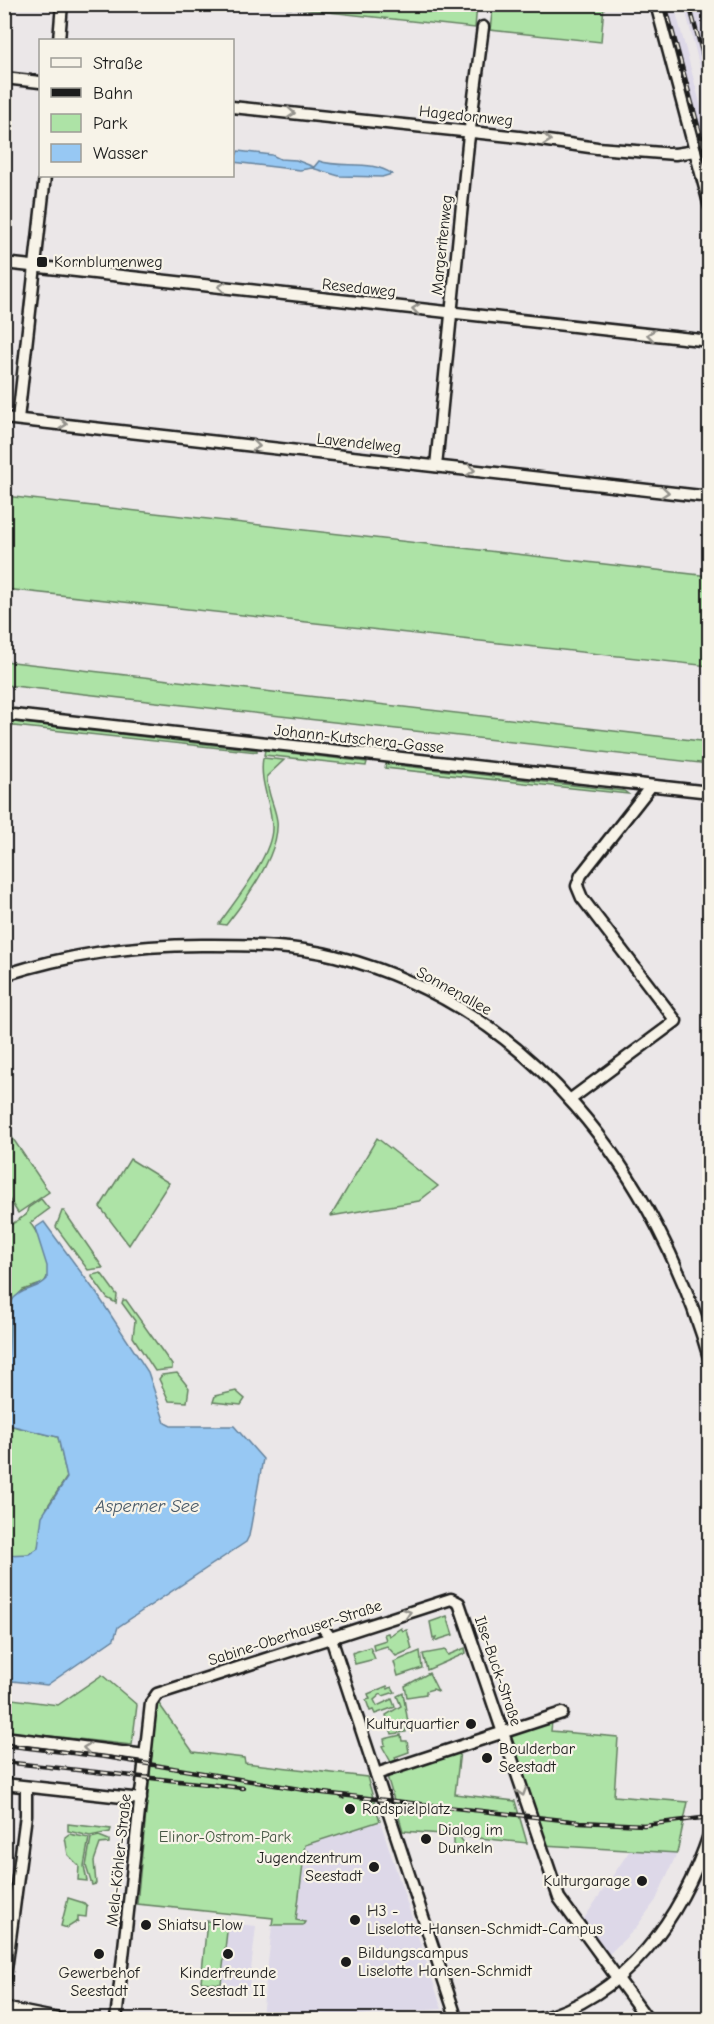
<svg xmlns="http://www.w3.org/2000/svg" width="714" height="2024" font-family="'Comic Neue',sans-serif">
	<rect width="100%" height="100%" fill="#ebe7e8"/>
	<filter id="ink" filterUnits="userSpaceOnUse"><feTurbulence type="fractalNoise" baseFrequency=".0167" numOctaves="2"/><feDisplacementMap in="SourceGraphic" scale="12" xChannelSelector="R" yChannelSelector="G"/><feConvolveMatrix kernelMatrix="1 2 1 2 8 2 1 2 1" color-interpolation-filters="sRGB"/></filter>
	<g filter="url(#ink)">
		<g fill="#ddd8e8">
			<path d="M662 5H674L709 137V183Z"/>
			<path d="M684 5H701L709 37V103Z"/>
			<path d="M380 1821 442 2009 325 2017 262 2016 273 1918 296 1921 304 1855H308V1852L304 1851 305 1845Z"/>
			<path d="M630 1850 677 1853 656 1900 635 1929 606 1957 581 1923Z"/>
			<path d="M207 1921 256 1926 249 1987 201 1982Z"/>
		</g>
		<g fill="#ade3a6" stroke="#648061" stroke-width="1.5">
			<path d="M264 5H477L475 28Z"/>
			<path d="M493 5H604L601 42 490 30Z"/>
			<path d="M5 496 709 576V666L5 589Z"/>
			<path d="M4 661 709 742V764L5 685Z"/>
			<path d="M5 721 257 750V752L5 725Z"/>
			<path d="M265 750 367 762 366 766 264 755Z"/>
			<path d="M263 758 284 760 267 776C266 792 275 805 277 821 280 853 245 901 226 925L219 924C235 901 273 855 272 827 271 802 259 782 263 758Z"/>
			<path d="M386 764 624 791 628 794 385 768Z"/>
			<path d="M5 1127 49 1192 18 1213 5 1193Z"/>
			<path d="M377 1138 438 1186 419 1201 331 1216Z"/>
			<path d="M130 1159 169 1183 129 1245 100 1207Z"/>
			<path d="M41 1199 49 1209 30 1223C39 1233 41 1247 49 1258L48 1275 44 1283 23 1290 11 1302 9 1362 15 1365 4 1381V1229L26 1215 28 1208Z"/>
			<path d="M62 1211H64L103 1268 88 1270 56 1227Z"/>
			<path d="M101 1273 117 1295 116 1303 107 1298 92 1277V1275Z"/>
			<path d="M123 1300H126L172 1365V1369L155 1371 133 1337 135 1321 122 1303Z"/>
			<path d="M177 1373 189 1388 187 1402 169 1401 159 1379 162 1375Z"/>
			<path d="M236 1391 245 1399 241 1405 213 1402 215 1396Z"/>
			<path d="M4 1424 58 1437 67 1477 47 1507 38 1548 34 1552 5 1561Z"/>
			<path d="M447 1616 453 1635 434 1641 436 1637 433 1638 430 1622Z"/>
			<path d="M401 1628 403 1631 407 1630 412 1649 396 1656 387 1646 374 1650 373 1644 386 1640 384 1634 388 1633 389 1636Z"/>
			<path d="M370 1647 375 1659 355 1664 352 1653Z"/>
			<path d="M465 1648 466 1653 427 1670 423 1654 445 1650 448 1655Z"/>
			<path d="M420 1651 422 1668 398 1676 394 1662Z"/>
			<path d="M429 1673 438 1691 433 1689 426 1691V1694L407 1697 405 1686Z"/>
			<path d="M102 1675 137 1705 132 1745 5 1731V1698L58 1705Z"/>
			<path d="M387 1686 388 1689 392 1687 395 1692 383 1696 381 1694 374 1700 377 1706 392 1699 395 1707 375 1714 373 1710 370 1711 366 1700 370 1699 368 1694Z"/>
			<path d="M403 1693 409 1728 405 1729 406 1732 392 1734 386 1715 401 1706 397 1696Z"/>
			<path d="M157 1701 193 1752 244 1758 245 1763 367 1777 380 1821 305 1845 304 1851H308V1855L304 1856 296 1920 305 1922 303 1925H272L273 1918 137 1904Z"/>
			<path d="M552 1721 551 1731 618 1737 614 1796 688 1802 677 1853 543 1845 507 1735Z"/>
			<path d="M401 1735 402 1741H407L409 1752 395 1757 396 1761 391 1762 382 1746 385 1745 384 1739Z"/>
			<path d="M460 1751 455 1794 515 1801 527 1843 459 1836 466 1846 459 1851 454 1845V1835L403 1831 387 1776Z"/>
			<path d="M68 1824 111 1829 110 1832 90 1836 68 1831Z"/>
			<path d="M69 1834 89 1838 84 1866 87 1881 78 1880 79 1866 68 1855 65 1837Z"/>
			<path d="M99 1836 109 1840V1843L100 1844 94 1861 96 1884 92 1885 86 1866 91 1838Z"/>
			<path d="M68 1898 84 1903 87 1906 86 1917 78 1916V1921L67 1928 61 1926Z"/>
			<path d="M207 1921 228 1923 221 1984 201 1982Z"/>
		</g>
		<g fill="#97c8f3" stroke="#66839d" stroke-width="1.5">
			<path d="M238 151 272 155 280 159 296 160 314 167 319 161C341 169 372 159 392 174L382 177 339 176 312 168 300 170 233 162V152L237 154Z"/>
			<path d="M44 1222 97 1294 148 1372 165 1423 171 1426H234L263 1459 249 1536 246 1542 118 1627 114 1639 47 1685 4 1680V1593L8 1590 5 1588V1555L29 1554 38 1548 42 1516 67 1478 58 1437 5 1424V1371L8 1366 11 1302C20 1287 37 1291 47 1279V1266L35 1228Z"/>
		</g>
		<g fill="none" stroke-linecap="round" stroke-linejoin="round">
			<defs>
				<g id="minor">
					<path d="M656 4 710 207"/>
					<path d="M59 40 62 4"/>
					<path d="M4 78 40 82"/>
					<path d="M232 107 519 137 597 148 675 154 695 151"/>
					<path d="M4 263 710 341"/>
					<path d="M4 418 710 497"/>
					<path d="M18 419 45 176"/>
					<path d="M436 466 468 144 483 27"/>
					<path d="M4 714 710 792"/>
					<path d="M4 975C72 953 142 944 212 945 253 945 296 946 335 956 530 1005 657 1174 710 1361"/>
					<path d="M571 1099 676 1021 582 898 577 886 581 875 651 786"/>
					<path d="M323 1628 331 1638 457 2020"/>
					<path d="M4 1737 145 1755"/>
					<path d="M376 1774 562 1713"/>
					<path d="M4 1784 141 1799"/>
					<path d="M4 1985 26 1815V1787"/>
					<path d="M4 2008 64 2020"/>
					<path d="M116 2020 151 1703 157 1694 451 1599 459 1603 559 1898 648 2020"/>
					<path d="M536 2020C627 1997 682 1917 710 1832"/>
				</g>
			</defs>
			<use href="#minor" stroke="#1c1c1c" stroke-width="15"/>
			<use href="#minor" stroke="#f7f3e8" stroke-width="10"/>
			<path stroke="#1c1c1c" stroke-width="1.5" d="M337 1795 344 1799"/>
			<defs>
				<g id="rail">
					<path d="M665 4 710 170"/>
					<path d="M689 4 710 81"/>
					<path d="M4 1745 106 1757 323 1793 580 1822 644 1825 710 1817"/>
					<path d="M4 1762 243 1788"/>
				</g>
			</defs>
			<use href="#rail" stroke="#1c1c1c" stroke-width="4.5"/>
			<use href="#rail" stroke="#f7f3e8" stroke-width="2" stroke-dasharray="7" stroke-linecap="butt"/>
		</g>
		<defs><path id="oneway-chevron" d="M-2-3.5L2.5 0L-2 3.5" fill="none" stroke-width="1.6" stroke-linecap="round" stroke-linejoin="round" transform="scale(1.5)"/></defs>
		<g stroke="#94928c">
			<use href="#oneway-chevron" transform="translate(291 113) rotate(4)"/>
			<use href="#oneway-chevron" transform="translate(547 140) rotate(7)"/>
			<use href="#oneway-chevron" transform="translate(222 287) rotate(-174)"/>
			<use href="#oneway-chevron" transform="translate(416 309) rotate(-174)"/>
			<use href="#oneway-chevron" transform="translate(651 335) rotate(-173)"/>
			<use href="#oneway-chevron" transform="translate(63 424) rotate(6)"/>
			<use href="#oneway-chevron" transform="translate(256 446) rotate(6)"/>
			<use href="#oneway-chevron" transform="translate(471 470) rotate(6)"/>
			<use href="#oneway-chevron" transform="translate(665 492) rotate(6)"/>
			<use href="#oneway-chevron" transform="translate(407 1613) rotate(-18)"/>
			<use href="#oneway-chevron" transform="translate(87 1748) rotate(-173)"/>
			<use href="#oneway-chevron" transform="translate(522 1792) rotate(72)"/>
		</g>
	</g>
	<g fill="#1c1c1c" stroke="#f7f3e8" stroke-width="2">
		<rect x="36" y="256" width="12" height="12" rx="3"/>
		<circle cx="471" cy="1724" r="6"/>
		<circle cx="487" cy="1758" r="6"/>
		<circle cx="350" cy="1809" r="6"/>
		<circle cx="426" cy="1839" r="6"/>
		<circle cx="374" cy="1867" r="6"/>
		<circle cx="642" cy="1881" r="6"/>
		<circle cx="355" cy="1920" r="6"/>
		<circle cx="146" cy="1925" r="6"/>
		<circle cx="99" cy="1954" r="6"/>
		<circle cx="228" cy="1954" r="6"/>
		<circle cx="346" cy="1962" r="6"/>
	</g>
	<g text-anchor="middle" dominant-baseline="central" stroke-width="4.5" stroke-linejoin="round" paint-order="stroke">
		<g font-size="16" fill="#1c1c1c" stroke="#f7f3e8">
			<text transform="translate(466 116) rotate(6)">Hagedornweg</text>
			<text transform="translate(442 245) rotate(-84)">Margeritenweg</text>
			<text transform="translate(359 288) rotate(6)">Resedaweg</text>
			<text transform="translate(359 443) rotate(6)">Lavendelweg</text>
			<text transform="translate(359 739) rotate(6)">Johann-Kutschera-Gasse</text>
			<text transform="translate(454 991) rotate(29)">Sonnenallee</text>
			<text transform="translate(295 1633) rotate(-18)">Sabine-Oberhauser-Straße</text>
			<text transform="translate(498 1671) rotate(71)">Ilse-Buck-Straße</text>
			<text transform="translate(119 1860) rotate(-84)">Mela-Köhler-Straße</text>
		</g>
		<g font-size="16" fill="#1c1c1c" stroke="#f7f3e8" text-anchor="start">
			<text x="54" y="262">Kornblumenweg</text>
			<text x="459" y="1724" text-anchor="end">Kulturquartier</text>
			<text x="499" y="1749">Boulderbar<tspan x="499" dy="18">Seestadt</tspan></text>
			<text x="362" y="1809">Radspielplatz</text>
			<text x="438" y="1830">Dialog im<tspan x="438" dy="18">Dunkeln</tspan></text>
			<text x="362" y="1858" text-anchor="end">Jugendzentrum<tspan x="362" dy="18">Seestadt</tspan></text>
			<text x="630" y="1881" text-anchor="end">Kulturgarage</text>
			<text x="367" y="1911">H3 -<tspan x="367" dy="18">Liselotte-Hansen-Schmidt-Campus</tspan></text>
			<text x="158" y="1925">Shiatsu Flow</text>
			<text x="358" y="1953">Bildungscampus<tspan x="358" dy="18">Liselotte Hansen-Schmidt</tspan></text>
			<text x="99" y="1973" text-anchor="middle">Gewerbehof<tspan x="99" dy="18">Seestadt</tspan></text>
			<text x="228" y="1973" text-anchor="middle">Kinderfreunde<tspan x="228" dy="18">Seestadt II</tspan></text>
		</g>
		<g font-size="16" fill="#485845" stroke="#f7f3e8">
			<text x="225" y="1837">Elinor-Ostrom-Park</text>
		</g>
		<g font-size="18" font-style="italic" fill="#475867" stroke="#f7f3e8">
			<text x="147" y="1506">Asperner See</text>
		</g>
	</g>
	<rect width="714" height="2024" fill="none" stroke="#f7f3e8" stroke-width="24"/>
	<rect x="12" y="12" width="690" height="2000" fill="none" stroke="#1c1c1c" stroke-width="2" filter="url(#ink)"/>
	<rect x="39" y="39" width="195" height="138" fill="#f7f3e8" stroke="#9f9d96" stroke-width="1.5"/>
	<rect x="51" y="58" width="30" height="9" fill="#f7f3e8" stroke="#9f9d96" stroke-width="1.5"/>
	<text x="93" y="69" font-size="18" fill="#1c1c1c">Straße</text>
	<rect x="51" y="88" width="30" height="9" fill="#1c1c1c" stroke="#9f9d96" stroke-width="1.5"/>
	<text x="93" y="99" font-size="18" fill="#1c1c1c">Bahn</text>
	<rect x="51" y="114" width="30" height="18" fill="#ade3a6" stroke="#9f9d96" stroke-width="1.5"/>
	<text x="93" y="129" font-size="18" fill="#1c1c1c">Park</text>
	<rect x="51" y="144" width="30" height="18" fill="#97c8f3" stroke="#9f9d96" stroke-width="1.5"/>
	<text x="93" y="159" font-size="18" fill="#1c1c1c">Wasser</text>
</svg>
